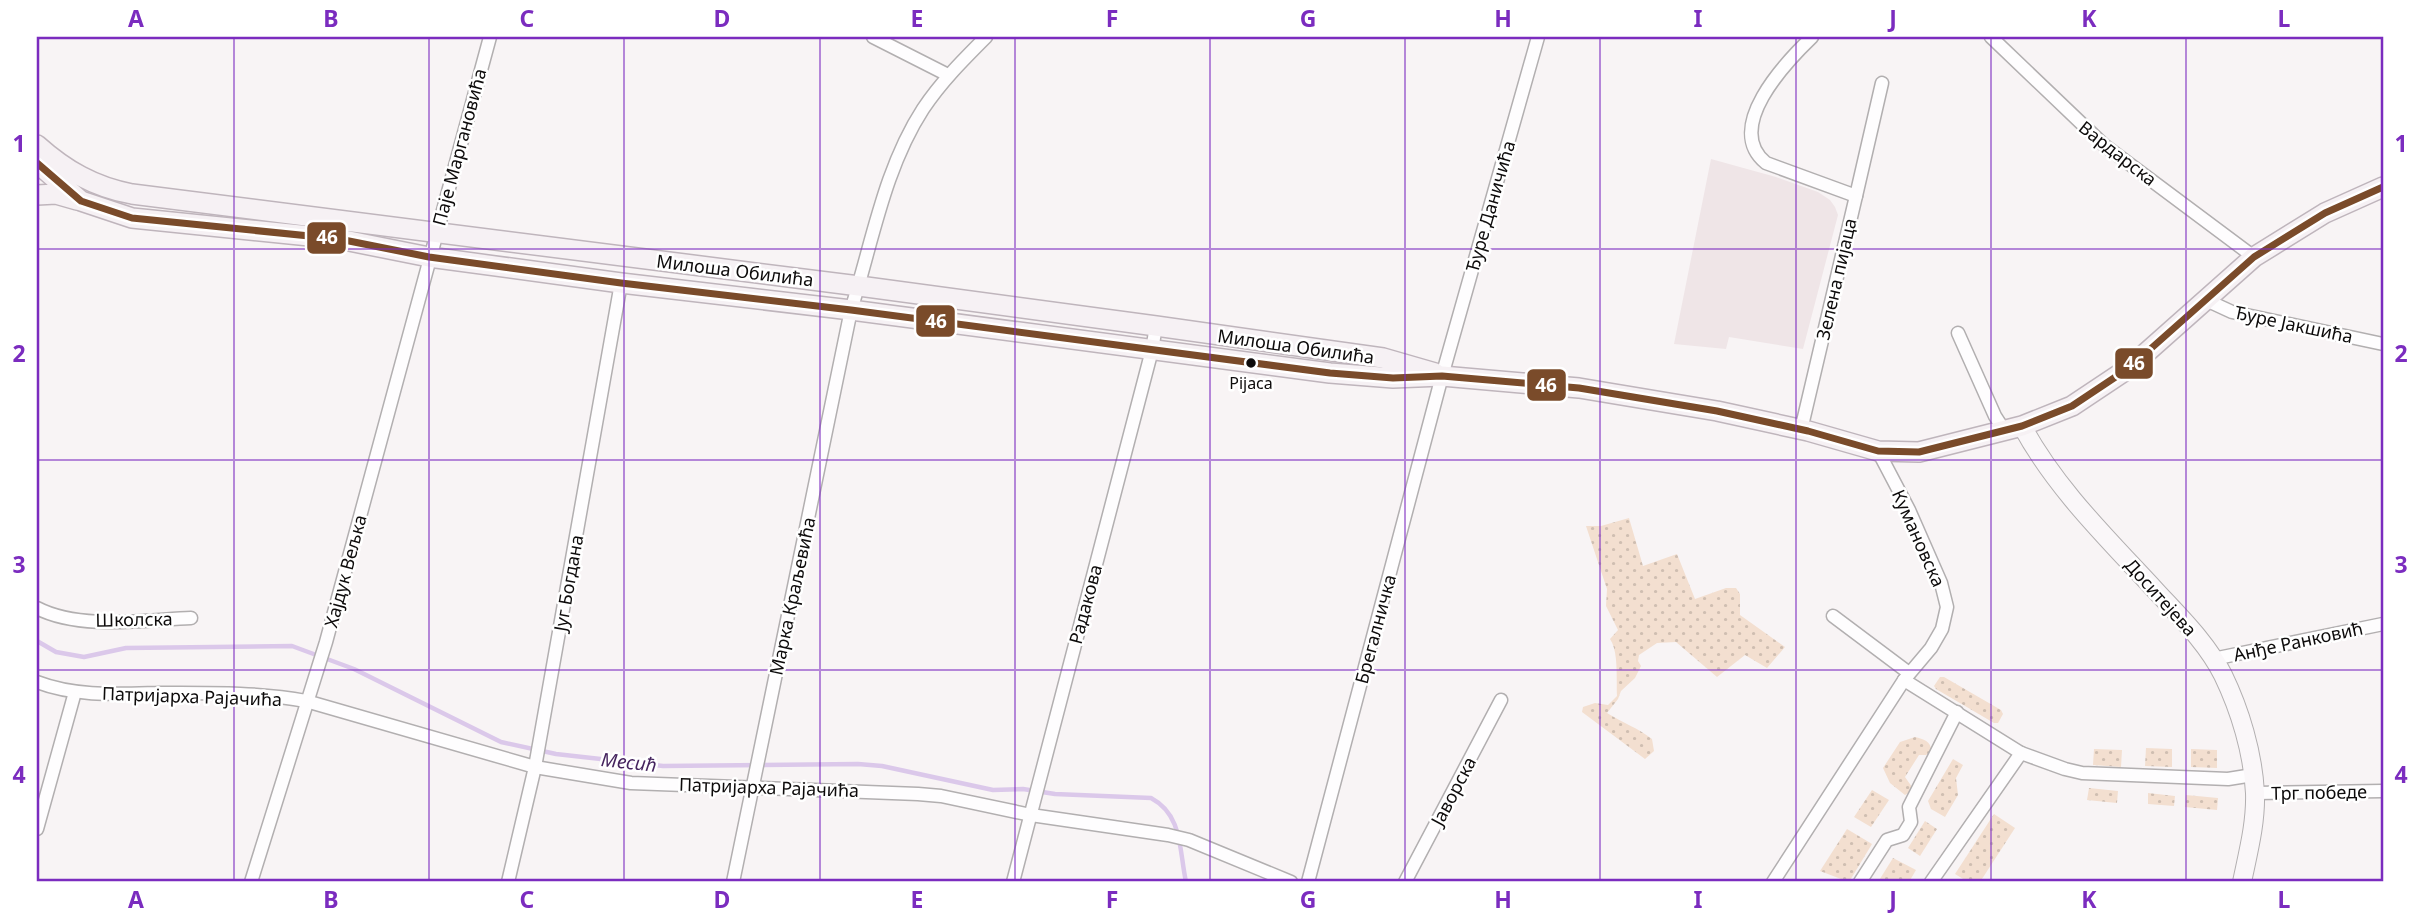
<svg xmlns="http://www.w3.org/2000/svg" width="2420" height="919" font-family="'Noto Sans',sans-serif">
	<defs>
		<pattern id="grass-dots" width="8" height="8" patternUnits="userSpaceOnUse" patternTransform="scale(1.75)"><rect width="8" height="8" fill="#f3dfd0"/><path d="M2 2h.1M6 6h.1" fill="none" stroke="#cfbeb1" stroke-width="1.8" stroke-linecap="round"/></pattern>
	</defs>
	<rect width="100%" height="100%" fill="#f8f4f5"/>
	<path fill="#efe5e7" d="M1711 159 1776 177 1818 192 1830 200 1835 207 1838 215 1803 349 1729 337 1726 349 1674 344Z"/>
	<g fill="url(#grass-dots)">
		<path d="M1629 518 1643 566 1677 554 1695 599 1726 588H1736L1740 594V615L1785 647 1767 668 1745 655 1717 677 1676 642 1657 643 1639 655 1638 661 1641 666 1635 678 1621 691 1618 699 1607 713C1623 723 1638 728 1652 739L1654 751 1645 759 1582 712 1583 707 1595 703 1608 705 1617 696C1616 680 1619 652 1610 639L1618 630 1606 606 1607 589 1586 526H1601Z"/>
		<path d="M1940 677H1944L2001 710 2003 714 1998 723H1994L1936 689 1934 686Z"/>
		<path d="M1915 737C1924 739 1932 742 1931 752L1926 755H1919L1905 777 1912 787V791L1905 795 1890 783 1883 768 1900 742Z"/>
		<path d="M2146 748 2172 749V767L2145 766Z"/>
		<path d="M2094 749 2122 750 2121 767 2093 765Z"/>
		<path d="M2191 749 2217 750V768L2191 767Z"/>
		<path d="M1953 759 1963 765 1956 778 1958 795 1945 817 1931 809 1928 801Z"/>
		<path d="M2089 788 2118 791 2117 803 2087 800Z"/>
		<path d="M1872 790 1889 800 1871 827 1854 817Z"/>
		<path d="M2148 793 2175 796 2174 806 2148 804Z"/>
		<path d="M2186 795 2218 798 2217 810 2185 807Z"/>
		<path d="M1994 814 2015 828 1980 882H1968L1955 874Z"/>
		<path d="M1925 821 1937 829 1920 856 1908 848Z"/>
		<path d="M1847 829 1872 844 1849 882 1820 871Z"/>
		<path d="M1893 858 1916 870 1909 882H1878Z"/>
	</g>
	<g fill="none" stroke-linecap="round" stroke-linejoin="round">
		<path stroke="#dbc8ea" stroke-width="4.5" d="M37 641 56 652 84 657 126 648 292 646 354 669 501 742 556 754 663 766 858 764 882 766 993 790 1023 789 1055 794 1151 798C1183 815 1179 850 1186 882"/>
		<defs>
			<g id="street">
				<path d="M873 37 948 75"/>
				<path d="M1991 37 2104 145 2254 257"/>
				<path d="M1856 196 1882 83"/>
				<path d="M2206 300 2232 312 2383 344"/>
				<path d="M1958 333 1995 416 2004 430"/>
				<path d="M1801 430 1856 196 1766 163C1723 128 1785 63 1812 37"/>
				<path d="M37 608C79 630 144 620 191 618"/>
				<path d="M1833 616 1909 673"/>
				<path d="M2213 659 2383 624"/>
				<path d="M1904 680 2021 753 2065 769 2082 773 2228 779 2253 775"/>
				<path d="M37 682C76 697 119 694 160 693 209 693 258 692 306 701L535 767 631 783 918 794 941 796 1031 815 1168 835 1189 840 1291 882"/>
				<path d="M2255 793 2383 791"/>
				<path d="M37 829 75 692"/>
				<path d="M251 882 326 642 490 37"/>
				<path d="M508 882 535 767 621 283"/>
				<path d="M733 882 851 310C872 244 884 169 923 109 941 82 963 60 986 37"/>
				<path d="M1013 882 1152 350 1156 326"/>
				<path d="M1308 882 1442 376 1538 37"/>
				<path d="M1405 882 1501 700"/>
				<path d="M1773 882 1904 680 1931 648 1942 629 1947 607 1941 583 1909 510 1878 451"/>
				<path d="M1860 882 1887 840 1903 835 1911 822 1909 807 1957 712"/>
				<path d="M1931 882 2021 753"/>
			</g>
			<path id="secondary" d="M2022 426C2056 489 2108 539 2156 591 2180 617 2207 643 2223 675 2240 710 2253 753 2255 793 2256 823 2248 853 2242 882"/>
			<g id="primary">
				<path d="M37 145C65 170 94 187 132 194L859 286 1156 326 1383 358 1435 373"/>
				<path d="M37 163 81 201 132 218 339 239 429 257 621 283 851 310 1330 373 1393 378 1442 376 1579 388 1717 411 1808 431 1878 451 1919 452 2022 426 2072 406 2129 368 2254 257 2325 213 2383 187"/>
				<path d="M37 195 56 194 77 200"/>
			</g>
		</defs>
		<use href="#street" stroke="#b2afb0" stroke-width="15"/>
		<use href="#secondary" stroke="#b2afb0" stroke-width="20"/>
		<use href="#primary" stroke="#bfb5bc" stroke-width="22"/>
		<use href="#street" stroke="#fefdfe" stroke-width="12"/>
		<use href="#secondary" stroke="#faf7f9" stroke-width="18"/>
		<use href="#primary" stroke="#f6f1f4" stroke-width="19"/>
		<defs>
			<path id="bus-1" d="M37 163 81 201 132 218 339 239 429 257 621 283 851 310 1330 373 1393 378 1442 376 1579 388 1717 411 1808 431 1878 451 1919 452 2022 426 2072 406 2129 368 2254 257 2325 213 2383 187"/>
		</defs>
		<use href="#bus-1" stroke="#fff" stroke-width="12"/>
		<use href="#bus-1" stroke="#7a4b2a" stroke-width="7"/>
	</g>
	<path fill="none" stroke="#7b2cbf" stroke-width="2" stroke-opacity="0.55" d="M234 37V882M429 37V882M624 37V882M820 37V882M1015 37V882M1210 37V882M1405 37V882M1600 37V882M1796 37V882M1991 37V882M2186 37V882M37 249H2383M37 460H2383M37 670H2383"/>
	<circle fill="#0d0b0b" stroke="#fff" stroke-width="2.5" cx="1251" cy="363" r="6"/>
	<g text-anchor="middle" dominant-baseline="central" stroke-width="5" stroke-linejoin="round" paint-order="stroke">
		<g font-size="16" fill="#0d0b0b" stroke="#fff">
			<text x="1251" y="383">Pijaca</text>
		</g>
		<g font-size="18" fill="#0d0b0b" stroke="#fff">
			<text transform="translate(459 147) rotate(-75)">Паје Маргановића</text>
			<text transform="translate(2118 153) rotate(38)">Вардарска</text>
			<text transform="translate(1490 206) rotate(-74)">Ђуре Даничића</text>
			<text transform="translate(735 270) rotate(7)">Милоша Обилића</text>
			<text transform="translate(1836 279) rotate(-77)">Зелена пијаца</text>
			<text transform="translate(2294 324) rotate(12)">Ђуре Јакшића</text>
			<text transform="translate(1296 346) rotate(8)">Милоша Обилића</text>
			<text transform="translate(1919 538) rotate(66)">Кумановска</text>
			<text transform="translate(345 571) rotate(-75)">Хајдук Вељка</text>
			<text transform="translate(568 583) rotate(-80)">Југ Богдана</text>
			<text transform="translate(792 596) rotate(-78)">Марка Краљевића</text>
			<text transform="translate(2161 597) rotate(48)">Доситејева</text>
			<text transform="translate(1085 604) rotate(-75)">Радакова</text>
			<text transform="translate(134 619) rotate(-1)">Школска</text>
			<text transform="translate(1375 629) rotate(-75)">Брегалничка</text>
			<text transform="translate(2298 641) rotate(-12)">Анђе Ранковић</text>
			<text transform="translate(192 696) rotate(2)">Патријарха Рајачића</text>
			<text transform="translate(769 787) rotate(2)">Патријарха Рајачића</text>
			<text transform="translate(1453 791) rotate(-62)">Јаворска</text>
			<text transform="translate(2319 792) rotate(-1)">Трг победе</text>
		</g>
		<g font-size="19" font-style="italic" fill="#46255f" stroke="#fff">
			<text transform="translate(629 762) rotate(6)">Месић</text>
		</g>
	</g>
	<g stroke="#fff" stroke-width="2.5">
		<rect x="306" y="221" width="41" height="34" rx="7" fill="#7a4b2a"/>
		<rect x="915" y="304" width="41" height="34" rx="7" fill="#7a4b2a"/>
		<rect x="2114" y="347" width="40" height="33" rx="7" fill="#7a4b2a"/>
		<rect x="1526" y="368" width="41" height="34" rx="7" fill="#7a4b2a"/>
	</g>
	<g font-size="19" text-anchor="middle" font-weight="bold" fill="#fff">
		<text x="327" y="244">46</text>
		<text x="936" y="328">46</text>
		<text x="2134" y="370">46</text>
		<text x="1546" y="392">46</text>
	</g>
	<rect width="2420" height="919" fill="none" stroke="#ffffff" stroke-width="77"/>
	<rect x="38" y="38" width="2344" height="842" fill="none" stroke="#7b2cbf" stroke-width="2.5"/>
	<g font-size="23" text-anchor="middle" font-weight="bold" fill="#7b2cbf">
		<text x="136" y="27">A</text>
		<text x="331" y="27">B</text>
		<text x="527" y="27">C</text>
		<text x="722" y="27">D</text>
		<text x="917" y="27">E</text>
		<text x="1112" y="27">F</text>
		<text x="1308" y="27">G</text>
		<text x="1503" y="27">H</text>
		<text x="1698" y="27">I</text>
		<text x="1893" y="27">J</text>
		<text x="2089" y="27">K</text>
		<text x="2284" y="27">L</text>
		<text x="19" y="152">1</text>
		<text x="2401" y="152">1</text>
		<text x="19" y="362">2</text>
		<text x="2401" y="362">2</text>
		<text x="19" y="573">3</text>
		<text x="2401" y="573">3</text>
		<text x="19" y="783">4</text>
		<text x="2401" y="783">4</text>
		<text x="136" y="908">A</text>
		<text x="331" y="908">B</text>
		<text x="527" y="908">C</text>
		<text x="722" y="908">D</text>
		<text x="917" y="908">E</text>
		<text x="1112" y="908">F</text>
		<text x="1308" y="908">G</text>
		<text x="1503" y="908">H</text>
		<text x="1698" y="908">I</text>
		<text x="1893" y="908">J</text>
		<text x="2089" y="908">K</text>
		<text x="2284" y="908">L</text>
	</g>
</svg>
